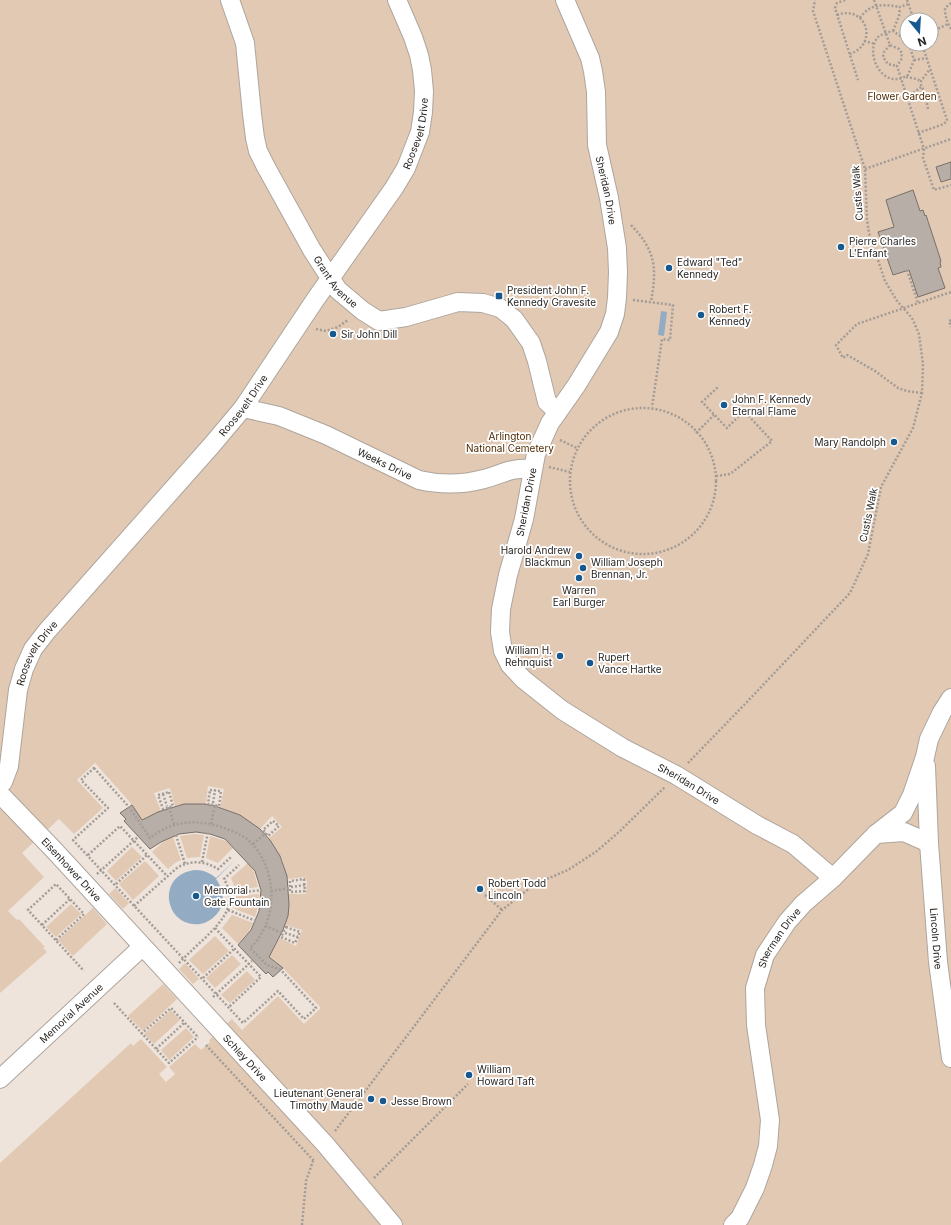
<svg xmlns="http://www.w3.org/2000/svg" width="951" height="1225" font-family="Inter,sans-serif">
	<rect width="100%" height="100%" fill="#eee4dc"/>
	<g fill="#e2c9b3" fill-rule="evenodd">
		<path d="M0 0H951V1225H0V1163L131 1043 133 1046 141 1039 167 1067 159 1074 166 1082 175 1074 169 1067 195 1044 201 1050 210 1042 209 1040 232 1019 242 1030 278 996 304 1024 321 1008 282 967 269 956 280 938 296 946 302 930 285 925 289 909V894H306L307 882 305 877 288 879 282 859 269 838 282 827 272 816 260 829 240 815 220 807 224 789 208 786 206 804H189L175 806 170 788 154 793 161 811 142 820 128 800 95 763 77 780 103 808 74 834 59 819 22 853 44 877 8 911 17 920 19 919 45 947 43 948 47 952 0 993ZM907 20H931V44H907Z"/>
		<path d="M194 834 204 835 200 857 187 858 180 836Z"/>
		<path d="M210 836 226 841 233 848 218 863 206 858Z"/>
		<path d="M173 837 181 860 175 863 168 869 152 852 163 842Z"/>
		<path d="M132 847 142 857 116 881 107 871Z"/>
		<path d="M145 861 159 876 133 900 119 884Z"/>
		<path d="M248 863 254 872 258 887 236 890 231 878Z"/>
		<path d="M115 888 129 903 123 909 109 894Z"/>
		<path d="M259 894 258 907 255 917 235 909 236 896Z"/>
		<path d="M71 904 81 914 56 937 46 927Z"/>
		<path d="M93 908 107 924 73 956 58 940Z"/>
		<path d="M232 915 253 923 249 931 238 944 222 928Z"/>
		<path d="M215 936 229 951 203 974 189 960Z"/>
		<path d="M232 955 241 964 215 988 206 978Z"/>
		<path d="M185 963 199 979 193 984 179 969Z"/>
		<path d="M247 971 255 980 230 1003 221 995Z"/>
		<path d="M163 984 177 999 143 1031 128 1016Z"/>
		<path d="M171 1010 180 1020 154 1044 144 1034Z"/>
		<path d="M186 1028 194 1037 169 1060 161 1050Z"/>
	</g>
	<g fill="#93acc4">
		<path d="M661 311 667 312 664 336 658 335Z"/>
		<path d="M236 859 216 879C224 890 226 905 216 915 211 920 206 923 200 924 166 928 156 879 190 871 199 868 209 872 216 878Z"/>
	</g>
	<g fill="#b7aea7" stroke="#787069">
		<path d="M951 162V179L941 182 936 167Z"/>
		<path d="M913 190 920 211 923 210 925 216 926 215 941 261 940 262 941 267 938 268 945 288 918 297 909 270 893 275 878 232 894 227 886 200Z"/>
		<path d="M184 804H204L215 806 240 815 260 829 270 840 280 856 287 876 289 905 288 916 283 930 269 957 283 968 273 977 268 972 266 974 238 945 251 930 259 911 261 890 255 871 225 839 210 834 196 832 179 834 161 842 150 849 124 821 126 819 120 813 132 805 142 820 158 812Z"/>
	</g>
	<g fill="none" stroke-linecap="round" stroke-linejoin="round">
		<defs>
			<g id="minor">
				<path id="s1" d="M230 0 245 43 252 114 255 138 258 151 266 167 312 250 338 290 363 311 379 321 406 317 458 302 483 303 500 308 514 319 531 343 537 361 547 402 558 412"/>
				<path id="s2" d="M565 0 590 58 593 71 596 92 597 145 609 198 617 248 618 272 617 298 615 314 609 332 576 386 550 423 536 454 524 519 508 575 501 609 500 632 503 651 510 665 523 679 562 710 623 748 676 775 757 825 793 844 833 878"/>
				<path id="s3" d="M243 408 279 416 326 435 419 480C441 485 462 485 484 479 503 474 511 467 532 469"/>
				<path id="s4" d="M926 766 929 843 938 962 951 1058"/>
				<path id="s5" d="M0 784 3 782 9 766 18 690 24 669 33 649 47 631 211 446 243 408 315 300 394 188 406 168 420 132 423 112 424 91 422 70 419 55 413 37 397 0"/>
				<path id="s6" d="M0 794 53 849 325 1144 393 1225"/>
				<path d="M876 834 904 832 929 843"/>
				<path id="s7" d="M0 1079 142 947"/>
				<path id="s8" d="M733 1225 740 1218 755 1188 763 1165 768 1146 770 1120 756 1025 755 988 765 955 787 922 803 904 833 878 876 834 903 813 912 795 925 757 929 739 942 712 951 698"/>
			</g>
		</defs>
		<use href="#minor" stroke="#aea59d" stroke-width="20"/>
		<g stroke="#a39c96" stroke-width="2.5" stroke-dasharray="2 2" stroke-linecap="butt">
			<path d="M845 0 837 3 835 8 858 80"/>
			<path d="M874 0 890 45 899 49 902 53 901 60 897 66 924 149 923 158 934 190 951 185"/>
			<path d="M907 0 914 20"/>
			<path d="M951 3 945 8C945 16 947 22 951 29"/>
			<path d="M837 15C865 4 880 43 850 54"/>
			<path d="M860 18C870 3 884 4 900 7"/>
			<path d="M893 31 899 16 900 7 908 4"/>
			<path d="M931 32 948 24"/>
			<path d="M864 41 875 44"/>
			<path d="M907 41 893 31C888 32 882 34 878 37 864 52 882 92 908 75L914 60 909 44"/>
			<path d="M890 45 884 52 883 57 888 64 897 66"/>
			<path d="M914 60 927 58"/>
			<path d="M906 77 917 79 921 81"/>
			<path d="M907 98 921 87"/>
			<path d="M928 109 925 94 921 85V81L930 69"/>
			<path d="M918 133 944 124 947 120 922 44"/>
			<path d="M865 169 951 139"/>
			<path d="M631 225C656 251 657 268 651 302"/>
			<path d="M877 257 889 253"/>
			<path d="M907 270 918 303"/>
			<path d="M633 300 673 305 670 340 662 339 652 407"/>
			<path d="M951 320 949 321 951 327"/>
			<path d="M316 329 326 331 338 327 348 320"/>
			<path d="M922 393 907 391 898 388 875 371 847 355 843 358 836 345 857 324 951 292"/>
			<circle cx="643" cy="481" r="73"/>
			<path d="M696 433 714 415"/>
			<path d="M560 440 577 448"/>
			<path d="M549 467 570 472"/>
			<path d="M716 476 730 474 772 441 744 411 727 428 702 402 718 387"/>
			<path d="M688 763 745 704 850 593 868 554 881 487 913 428 922 393 923 364 919 334 912 318 897 301 885 281 869 233 867 220 865 169 813 11 815 0"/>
			<path d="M94 768 129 807 150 838C174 819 200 819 227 829 237 833 247 837 253 845 278 873 278 922 250 948L267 965 281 970 316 1008 304 1019 278 991 243 1023 73 840 108 808 81 780Z"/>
			<path d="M210 790 221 791 219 806 208 804Z"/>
			<path d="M169 792 173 806 163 809 158 795Z"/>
			<path d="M163 794 167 806"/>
			<path d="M213 803 215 790"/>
			<path d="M169 807 174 825"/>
			<path d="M273 821 279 826 268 836 263 830Z"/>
			<path d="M211 824 215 805"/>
			<path d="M176 835 185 864"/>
			<path d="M253 844 266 833"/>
			<path d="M88 855 120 826 167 876"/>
			<path d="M202 862 208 832"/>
			<path d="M97 874 139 836"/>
			<path d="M304 879 305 891 290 892V881Z"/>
			<path d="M116 884 147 855"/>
			<path d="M291 887 305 885"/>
			<path d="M271 891 290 888"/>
			<path d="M229 894 262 890"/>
			<path d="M485 895 502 910"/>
			<path d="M134 906 178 867C192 860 205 861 218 869L231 857"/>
			<path d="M228 910 256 921"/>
			<path d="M42 925 71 898"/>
			<path d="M265 926 283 933"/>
			<path d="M286 927 300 932 295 943 281 937Z"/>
			<path d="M215 928 261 977 229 1007"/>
			<path d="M285 933 298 937"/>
			<path d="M56 940 84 914 56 884 28 910 84 971"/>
			<path d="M179 963C187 955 195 947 204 939 221 922 239 905 224 879L239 865"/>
			<path d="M203 978 234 949"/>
			<path d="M213 997 252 961"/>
			<path d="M114 1003 169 1063 198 1037"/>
			<path d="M141 1034 171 1008 198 1037"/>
			<path d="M206 1045 314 1161"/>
			<path d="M156 1049 185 1022"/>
			<path d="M335 1131 502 910 535 884 568 870 597 851 620 831 665 787"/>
			<path d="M374 1178 468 1084"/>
			<path d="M302 1225 306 1181 313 1161"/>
		</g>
		<use href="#minor" stroke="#fff" stroke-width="18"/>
	</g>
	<g fill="#17598e" stroke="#fff" stroke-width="1.5">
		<circle cx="841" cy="247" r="4"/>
		<circle cx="669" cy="268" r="4"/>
		<rect x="495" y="292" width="8" height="8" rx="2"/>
		<circle cx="701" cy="315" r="4"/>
		<circle cx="333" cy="334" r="4"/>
		<circle cx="724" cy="405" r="4"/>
		<circle cx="894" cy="442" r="4"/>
		<circle cx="579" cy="556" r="4"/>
		<circle cx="583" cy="568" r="4"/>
		<circle cx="579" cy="578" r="4"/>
		<circle cx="560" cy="656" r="4"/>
		<circle cx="590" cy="663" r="4"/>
		<circle cx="480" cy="889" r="4"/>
		<circle cx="196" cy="896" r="4"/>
		<circle cx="469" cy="1075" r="4"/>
		<circle cx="371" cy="1099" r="4"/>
		<circle cx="383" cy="1101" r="4"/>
	</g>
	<g text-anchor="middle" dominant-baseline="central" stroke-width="3.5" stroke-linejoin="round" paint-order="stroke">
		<g font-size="10" fill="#4f2a00" stroke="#fff">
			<text x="902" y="96">Flower Garden</text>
			<text x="510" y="436">Arlington<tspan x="510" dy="12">National Cemetery</tspan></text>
		</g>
		<g font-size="10" fill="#282522" stroke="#fff">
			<text stroke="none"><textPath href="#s5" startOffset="787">Roosevelt Drive</textPath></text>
			<text stroke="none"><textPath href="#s2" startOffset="197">Sheridan Drive</textPath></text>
			<text transform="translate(857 193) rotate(-94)">Custis Walk</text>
			<text stroke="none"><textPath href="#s1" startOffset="307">Grant Avenue</textPath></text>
			<text stroke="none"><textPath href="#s5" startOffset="463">Roosevelt Drive</textPath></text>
			<text stroke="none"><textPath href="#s3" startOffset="153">Weeks Drive</textPath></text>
			<text transform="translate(526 502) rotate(-79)">Sheridan Drive</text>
			<text transform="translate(868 515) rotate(-78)">Custis Walk</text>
			<text stroke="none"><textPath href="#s5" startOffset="139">Roosevelt Drive</textPath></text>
			<text stroke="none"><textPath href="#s2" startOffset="916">Sheridan Drive</textPath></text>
			<text stroke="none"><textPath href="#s6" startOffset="104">Eisenhower Drive</textPath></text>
			<text stroke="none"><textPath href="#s8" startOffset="303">Sherman Drive</textPath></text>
			<text stroke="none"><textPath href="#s4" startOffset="173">Lincoln Drive</textPath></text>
			<text stroke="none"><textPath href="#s7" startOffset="97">Memorial Avenue</textPath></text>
			<text stroke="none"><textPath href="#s6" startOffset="360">Schley Drive</textPath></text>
		</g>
		<g font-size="10" fill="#282522" stroke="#fff" text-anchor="start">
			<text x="849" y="241">Pierre Charles<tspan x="849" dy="12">L'Enfant</tspan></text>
			<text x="677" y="262">Edward "Ted"<tspan x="677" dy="12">Kennedy</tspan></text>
			<text x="507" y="290">President John F.<tspan x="507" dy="12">Kennedy Gravesite</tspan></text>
			<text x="709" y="309">Robert F.<tspan x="709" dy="12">Kennedy</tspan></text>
			<text x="341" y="334">Sir John Dill</text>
			<text x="732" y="399">John F. Kennedy<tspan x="732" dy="12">Eternal Flame</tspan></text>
			<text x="886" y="442" text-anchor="end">Mary Randolph</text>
			<text x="571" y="550" text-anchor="end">Harold Andrew<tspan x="571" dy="12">Blackmun</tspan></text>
			<text x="591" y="562">William Joseph<tspan x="591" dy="12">Brennan, Jr.</tspan></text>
			<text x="579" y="590" text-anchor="middle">Warren<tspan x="579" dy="12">Earl Burger</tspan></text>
			<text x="552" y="650" text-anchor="end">William H.<tspan x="552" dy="12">Rehnquist</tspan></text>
			<text x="598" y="657">Rupert<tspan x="598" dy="12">Vance Hartke</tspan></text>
			<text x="488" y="883">Robert Todd<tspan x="488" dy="12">Lincoln</tspan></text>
			<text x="204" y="890">Memorial<tspan x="204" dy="12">Gate Fountain</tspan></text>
			<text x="477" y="1069">William<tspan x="477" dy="12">Howard Taft</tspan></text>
			<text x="363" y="1093" text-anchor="end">Lieutenant General<tspan x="363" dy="12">Timothy Maude</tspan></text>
			<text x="391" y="1101">Jesse Brown</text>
		</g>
	</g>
	<g transform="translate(919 32) rotate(162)"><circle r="19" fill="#ffffff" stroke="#a9a8a7"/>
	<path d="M0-3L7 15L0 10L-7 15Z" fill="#17598e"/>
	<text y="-6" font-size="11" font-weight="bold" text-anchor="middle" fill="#282522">N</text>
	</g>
</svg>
